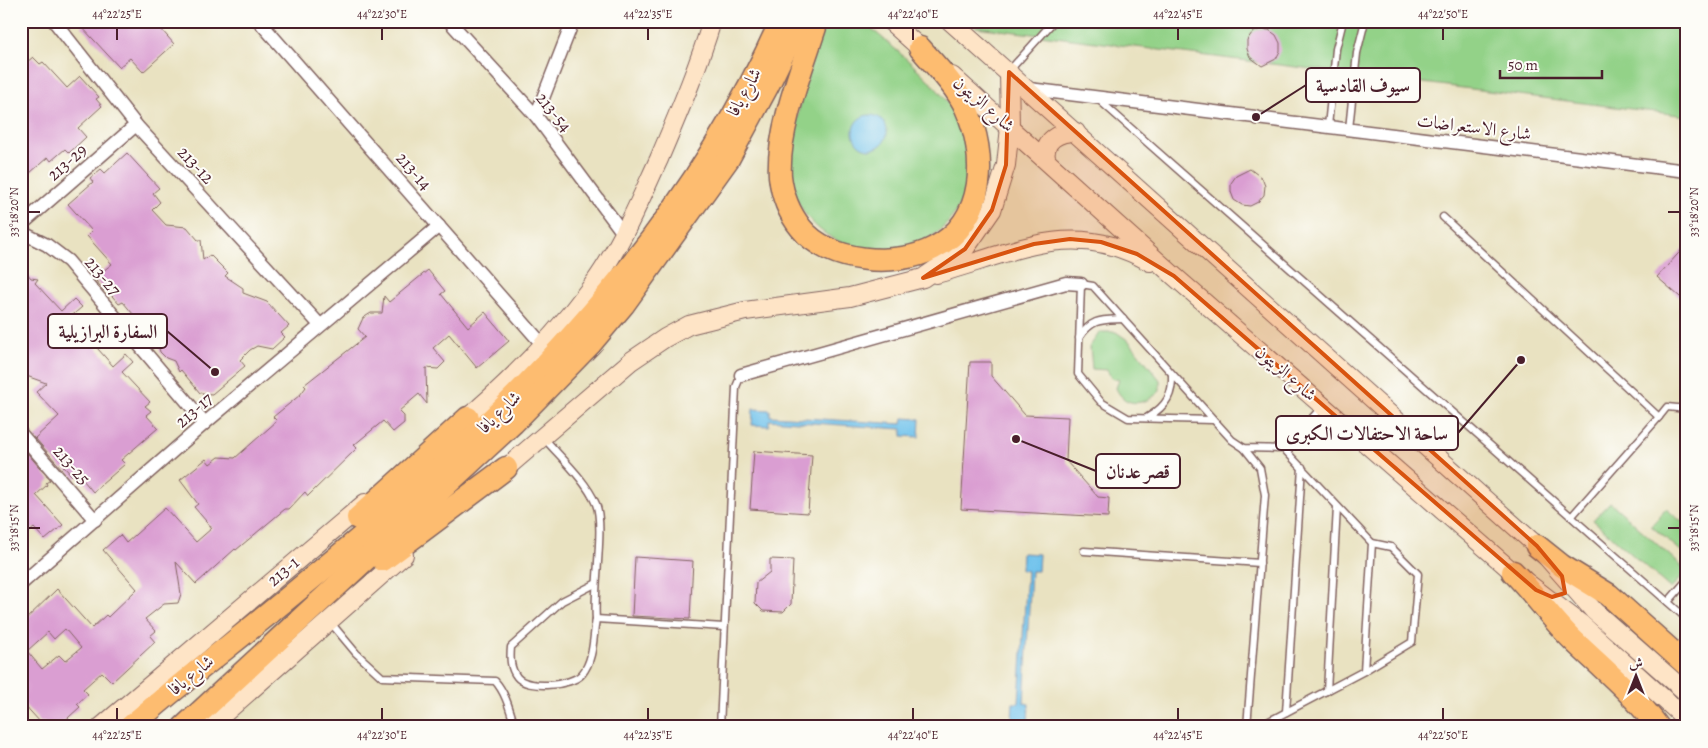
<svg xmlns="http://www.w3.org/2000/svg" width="1708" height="748" font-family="Alegreya,Amiri,serif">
	<rect width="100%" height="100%" fill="#fdfcf7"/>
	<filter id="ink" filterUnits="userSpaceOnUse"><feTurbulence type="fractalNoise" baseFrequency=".02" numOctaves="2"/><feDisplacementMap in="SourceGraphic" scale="10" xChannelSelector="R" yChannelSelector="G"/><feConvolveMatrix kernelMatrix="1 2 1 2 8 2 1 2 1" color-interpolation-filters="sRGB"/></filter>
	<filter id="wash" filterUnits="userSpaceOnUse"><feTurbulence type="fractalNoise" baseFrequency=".0096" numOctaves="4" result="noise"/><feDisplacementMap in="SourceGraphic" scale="20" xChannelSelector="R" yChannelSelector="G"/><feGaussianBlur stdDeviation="1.12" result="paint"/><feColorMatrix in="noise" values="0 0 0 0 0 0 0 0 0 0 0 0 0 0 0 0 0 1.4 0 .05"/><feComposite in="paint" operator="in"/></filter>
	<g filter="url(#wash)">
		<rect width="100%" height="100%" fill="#e9e2c1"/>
		<g fill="#93d288" stroke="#6e785a">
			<path d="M825 21H863C893 48 933 78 954 112 967 133 972 161 967 184 946 279 803 270 790 175 789 166 792 155 793 145 798 100 811 64 825 21Z"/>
			<path d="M969 21H1687V116L976 27Z"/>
			<path d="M1100 332H1116L1129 341 1160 380V391C1146 405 1125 409 1116 388L1119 380 1111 378 1107 370 1092 369 1090 346Z"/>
			<path d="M1610 502 1686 570 1671 589 1593 520Z"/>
			<path d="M1666 509 1681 521 1687 522V556L1651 526Z"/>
		</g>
		<g fill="#70c2ec" stroke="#5d708c">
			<circle cx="870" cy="132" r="17"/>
			<path d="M753 409 770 410V416L902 424 903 418 920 419 919 437 902 436V429L769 420V426L752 425Z"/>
			<path d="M1022 553 1039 554 1038 571H1031L1024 703 1029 704 1028 721 1012 720 1013 703H1019L1027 571 1021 570Z"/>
		</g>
		<g id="blocks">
			<g fill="#da9ed2" fill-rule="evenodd">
				<path d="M87 21H154L174 44 143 72 130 58 119 67 81 26Z"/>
				<path d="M1260 29 1269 30 1276 35 1280 43V51L1276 59 1262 66 1250 57 1247 49V40L1252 33Z"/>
				<path d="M33 57 40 64 43 62 67 88 80 76 99 97 96 99 102 106 78 128 86 137 69 153 65 149 51 161 48 157 21 181V120L28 114 21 107V67Z"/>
				<path d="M127 153 159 188 153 193 160 202 152 210 166 225 187 227 198 240H201L203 260 210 255 228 273 225 276 243 288V293L267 302 289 326 281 333 285 337 272 349 257 346 250 350 240 360 245 366 212 394 200 393 181 370 179 372 174 361 166 358 160 352 157 341 141 319 133 320V314L123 302 119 304 106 289 104 291 96 281 100 278 98 275 112 264 87 236 92 231 68 204 93 182 90 178 101 169 105 173Z"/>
				<path d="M1250 169 1262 178 1265 186 1264 195 1258 202 1250 206 1242 205 1234 200 1231 192V183L1236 176Z"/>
				<path d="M1687 244V303L1657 277Z"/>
				<path d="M21 266 31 278 38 279 35 283 61 311 74 299 82 307 67 320 87 342 90 340 113 366 126 354 133 362 122 372 150 402 145 406 151 411 146 415 158 428 121 460 125 464 93 492 79 475 75 479 64 467 62 469 35 438 59 416 36 392 46 383 21 374Z"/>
				<path d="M428 270 445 291 441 294 468 327 485 312 509 341 477 368 449 334 433 348 445 362 438 369 426 368 427 404 419 394 399 411 404 416V423L393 432 383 421 354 445 357 448 308 496 305 492 289 509H285L236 550 235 549 196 584 176 562 181 594 178 603 164 604 145 619 156 631 150 636 155 642 112 682 102 672 83 689 88 694 77 704 80 707 58 727H50L44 721 41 723 21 701V624L57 589 92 628 106 615 108 617 137 589 103 550 120 535 126 543 165 508 196 542 212 528 194 507 198 504 180 480 206 459 210 464 219 457 235 458 277 421 273 417 300 395 306 387 304 385 365 337 358 329 363 318 371 313H382L384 296 389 302ZM65 629 81 648 65 661 59 655 42 669 27 651 48 632 54 639Z"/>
				<path d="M970 362H991V376L1025 415 1068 417 1066 461 1098 497 1109 498 1108 517 961 509Z"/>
				<path d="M23 448 50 480 46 483 47 485 36 495 63 525 45 540 34 528 21 539Z"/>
				<path d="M754 451 812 455 808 513 750 509Z"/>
				<path d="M635 557 693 561 690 619 632 616Z"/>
				<path d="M770 559 793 560 791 604 783 612 763 611 755 603 756 583 770 572Z"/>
			</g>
		</g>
	</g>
	<g filter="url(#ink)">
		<use href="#blocks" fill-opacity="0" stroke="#826360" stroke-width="1"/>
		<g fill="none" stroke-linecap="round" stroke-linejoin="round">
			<defs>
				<g id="service">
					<path d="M1009 71 1054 21"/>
					<path d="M1099 100 1687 619"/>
					<path d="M1328 126 1336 49 1343 21"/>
					<path d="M1349 129 1357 53 1365 21"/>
					<path d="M1443 217 1659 417 1572 516"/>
					<path d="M1079 338C1092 318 1102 320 1123 319"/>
					<path d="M1148 417C1167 406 1173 394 1172 374"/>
					<path d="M1659 417 1667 407 1687 409"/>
					<path d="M1213 420 1128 418 1101 402 1078 374 1081 284 1093 286 1232 440 1244 448 1284 449 1372 543 1364 671"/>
					<path d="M544 438C561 458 585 479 596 504 605 525 593 590 596 619L724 627"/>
					<path d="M1244 448 1260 468 1265 495 1247 727"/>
					<path d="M1284 449 1322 407"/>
					<path d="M1084 551 1260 563"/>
					<path d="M595 584 562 601 511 647C510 658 510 668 517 677 527 690 572 686 582 674 594 660 593 637 596 619"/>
					<path d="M1668 602 1687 580"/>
					<path d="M331 623 356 653 382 677 495 681C506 693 510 711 515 727"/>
					<path d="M1327 691 1337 507"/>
					<path d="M1286 712 1302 467"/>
					<path d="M680 727 686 723 746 727"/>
					<path d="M720 727 736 387 741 375"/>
					<path d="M1258 727 1364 671 1412 642 1418 574 1391 547 1372 543"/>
				</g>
				<g id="minor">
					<path d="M54 21 136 125 320 325"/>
					<path d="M259 21 542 344"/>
					<path d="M449 21 536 116 623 233"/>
					<path d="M1029 89 1255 117"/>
					<path d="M536 116 573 21"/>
					<path d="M1256 118 1687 171"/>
					<path d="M21 225 136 125"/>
					<path d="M21 232 47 245 68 261 205 423"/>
					<path d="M741 375 1066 283 1081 284"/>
					<path d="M21 434 95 520"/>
					<path d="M21 584 205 423 439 226"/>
				</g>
				<g id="secondary">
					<path d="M890 21 929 56"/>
					<path d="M950 21 1537 546 1594 611 1687 693"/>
					<path d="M952 76 1174 276 1513 572 1581 624 1687 720"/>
					<path d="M1046 159C1043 140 1058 132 1076 132"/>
					<path d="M936 274C1014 253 1072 217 1150 262"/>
					<path d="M459 425C507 385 554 337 592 286 620 248 639 202 659 159 678 114 698 68 712 21"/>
					<path d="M498 475 631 361 665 338 689 325 745 311 850 297 923 278 965 249 992 210 1006 165 1010 127 1009 72"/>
					<path d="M101 727 365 503"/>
					<path d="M209 727 404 555"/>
				</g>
				<g id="motorway">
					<path d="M817 21C803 66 777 129 780 176 782 194 789 213 801 228 828 263 897 268 934 248 987 221 987 155 966 108 956 86 936 66 920 48"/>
					<path d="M358 518 468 418"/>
					<path d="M1537 546 1562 566 1609 595 1687 665"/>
					<path d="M383 560 506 468"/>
					<path d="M1513 572C1535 594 1552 620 1574 641 1603 669 1634 694 1658 727"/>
					<path d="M130 727C185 679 244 635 300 588 495 429 677 255 781 21"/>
					<path d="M184 727 513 423 591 343 623 305 728 159 768 85 799 21"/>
				</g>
			</defs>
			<use href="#service" stroke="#826360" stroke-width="9"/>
			<use href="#minor" stroke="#826360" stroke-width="15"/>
			<use href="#secondary" stroke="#826360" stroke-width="20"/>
			<use href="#motorway" stroke="#826360" stroke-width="25"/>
			<use href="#service" stroke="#fff" stroke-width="6"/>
			<use href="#minor" stroke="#fff" stroke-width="12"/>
			<use href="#secondary" stroke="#fee4c6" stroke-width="18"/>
			<use href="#motorway" stroke="#fdbc70" stroke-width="22"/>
		</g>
	</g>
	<path fill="#d8530f" fill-opacity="0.2" stroke="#d8530f" stroke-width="4" stroke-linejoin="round" d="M1009 72 1537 546 1562 576 1565 593 1552 597 1536 590 1174 276 1137 254 1101 242 1070 239 1034 244 923 278 965 249 992 210 1006 165Z"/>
	<path fill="none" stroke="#4a1f2b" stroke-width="2" d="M117 28V40M382 28V40M648 28V40M913 28V40M1178 28V40M1443 28V40M28 212H40M1668 212H1680M28 528H40M1668 528H1680M117 708V720M382 708V720M648 708V720M913 708V720M1178 708V720M1443 708V720"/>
	<g text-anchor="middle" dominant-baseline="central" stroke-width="4" stroke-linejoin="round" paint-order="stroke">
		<g font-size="18" fill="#4a1f2b" stroke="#fdfcf7">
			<text transform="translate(744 92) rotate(-61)">شارع يافا</text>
			<text transform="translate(984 104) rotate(41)">شارع الزيتون</text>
			<text transform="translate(554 112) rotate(51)">213-54</text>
			<text transform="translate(1474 127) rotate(7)">شارع الاستعراضات</text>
			<text transform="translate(67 162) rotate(-41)">213-29</text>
			<text transform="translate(196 165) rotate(47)">213-12</text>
			<text transform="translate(414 171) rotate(49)">213-14</text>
			<text transform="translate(103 276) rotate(50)">213-27</text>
			<text transform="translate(1286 373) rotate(41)">شارع الزيتون</text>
			<text transform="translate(194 410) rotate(-41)">213-17</text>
			<text transform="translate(499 412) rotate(-44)">شارع يافا</text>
			<text transform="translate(72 465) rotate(49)">213-25</text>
			<text transform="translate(283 571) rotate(-40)">213-1</text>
			<text transform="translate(191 675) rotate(-39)">شارع يافا</text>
		</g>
	</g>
	<path fill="none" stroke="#4a1f2b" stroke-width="2" d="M1256 117L1306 85M215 372L167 331M1521 360L1458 433M1016 439L1096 471"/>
	<g fill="#4a1f2b" stroke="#fdfcf7" stroke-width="2">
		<circle cx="1256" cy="117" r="5"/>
		<circle cx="215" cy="372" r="5"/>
		<circle cx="1521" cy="360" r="5"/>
		<circle cx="1016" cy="439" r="5"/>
	</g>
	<g fill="#fdfcf7" stroke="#4a1f2b" stroke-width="2">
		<rect x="1306" y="68" width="114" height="34" rx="5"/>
		<rect x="48" y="314" width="119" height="34" rx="5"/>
		<rect x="1276" y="416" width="182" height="34" rx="5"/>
		<rect x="1096" y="454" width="84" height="34" rx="5"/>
	</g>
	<g font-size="19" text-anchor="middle" font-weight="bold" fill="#4a1f2b">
		<text x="1363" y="92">سيوف القادسية</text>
		<text x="108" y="338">السفارة البرازيلية</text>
		<text x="1367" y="440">ساحة الاحتفالات الكبرى</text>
		<text x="1138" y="478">قصر عدنان</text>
	</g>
	<rect width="1708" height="748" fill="none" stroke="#fdfcf7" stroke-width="55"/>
	<g transform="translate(1636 676)" stroke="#fdfcf7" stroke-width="4" paint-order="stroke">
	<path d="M0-4L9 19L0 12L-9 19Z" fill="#4a1f2b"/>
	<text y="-8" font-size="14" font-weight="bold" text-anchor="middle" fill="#4a1f2b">ش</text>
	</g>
	<path d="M1500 70v8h102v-8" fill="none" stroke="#4a1f2b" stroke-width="2.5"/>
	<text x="1508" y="70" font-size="15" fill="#4a1f2b" stroke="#fdfcf7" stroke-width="4" paint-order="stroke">50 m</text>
	<rect x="28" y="28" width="1652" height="692" fill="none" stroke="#4a1f2b" stroke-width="2"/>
	<g font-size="12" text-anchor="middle" fill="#4a1f2b">
		<text x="117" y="18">44°22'25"E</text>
		<text x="382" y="18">44°22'30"E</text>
		<text x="648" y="18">44°22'35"E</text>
		<text x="913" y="18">44°22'40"E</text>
		<text x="1178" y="18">44°22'45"E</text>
		<text x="1443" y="18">44°22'50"E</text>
		<text transform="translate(14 212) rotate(-90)" y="4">33°18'20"N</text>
		<text transform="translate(1694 212) rotate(-90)" y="4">33°18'20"N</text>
		<text transform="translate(14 528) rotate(-90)" y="4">33°18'15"N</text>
		<text transform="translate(1694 528) rotate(-90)" y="4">33°18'15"N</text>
		<text x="117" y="739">44°22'25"E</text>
		<text x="382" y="739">44°22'30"E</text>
		<text x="648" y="739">44°22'35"E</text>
		<text x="913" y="739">44°22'40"E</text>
		<text x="1178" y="739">44°22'45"E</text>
		<text x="1443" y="739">44°22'50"E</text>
	</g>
</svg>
